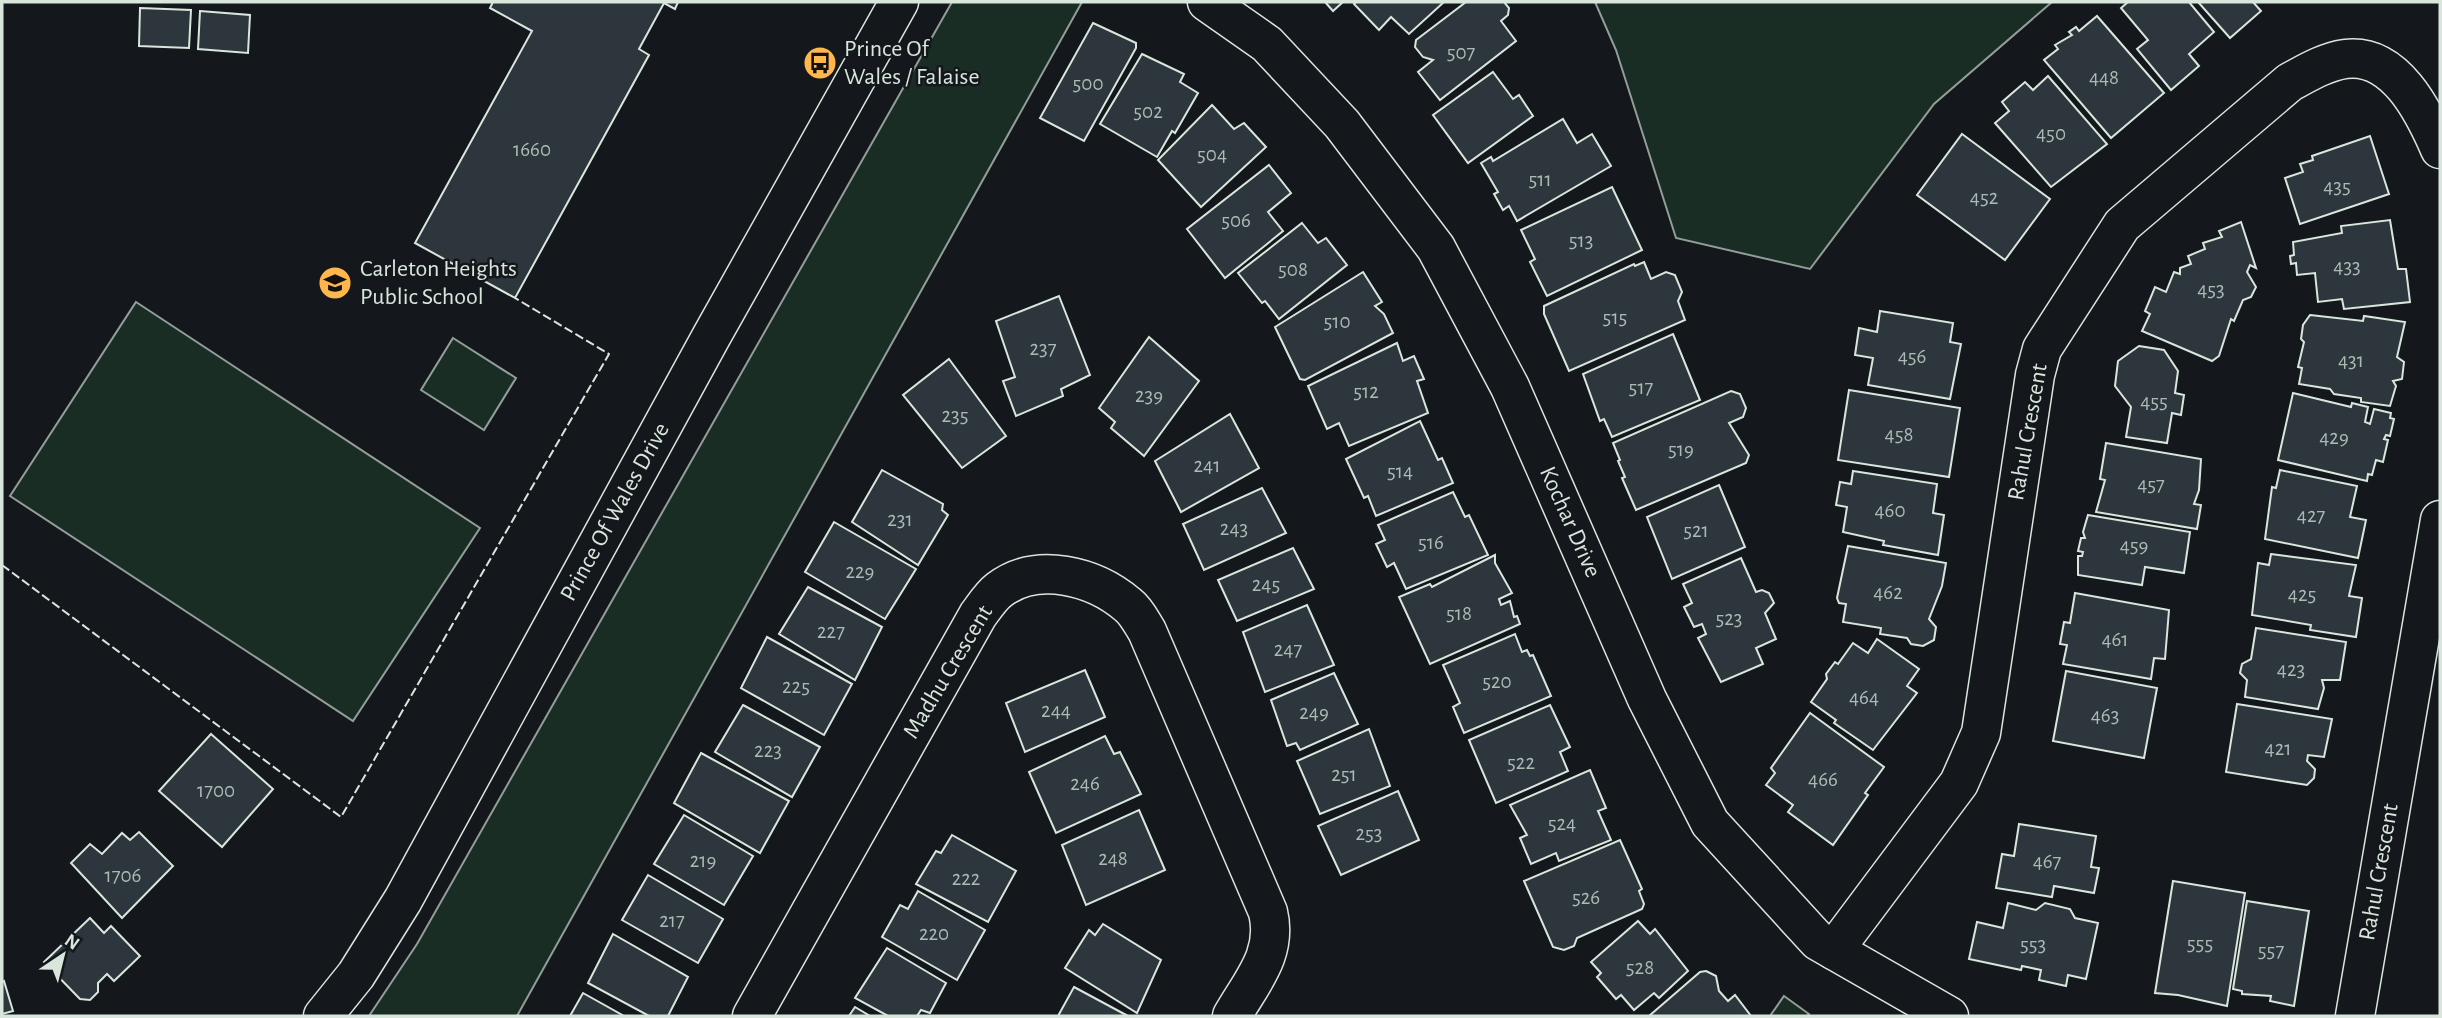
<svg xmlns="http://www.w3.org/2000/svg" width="2442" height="1018" font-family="'Alegreya Sans',sans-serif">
	<rect width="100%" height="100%" fill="#14181c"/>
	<g fill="#1a2d24" stroke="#939e99" stroke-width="2">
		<path d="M952 2H1082L517 1016H369L417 944Z"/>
		<path d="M1595 2H2052L1934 104 1810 269 1676 238 1616 50Z"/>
		<path d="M136 302 480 528 353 721 10 496Z"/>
		<path d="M453 338 516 378 484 430 421 390Z"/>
		<path d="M1784 996 1809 1014 1807 1016H1770Z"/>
	</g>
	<g fill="#2c363c" stroke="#d8e6dc" stroke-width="2">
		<path d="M493 2H678L675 9 664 3 639 49 649 55 515 298 415 243 532 31 490 8Z"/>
		<path d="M1325 2H1343L1333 11Z"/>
		<path d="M1356 2H1444L1409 34 1391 17 1379 30 1354 4Z"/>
		<path d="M1466 2H1504L1509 8 1508 15 1501 21 1516 41 1440 100 1418 72 1433 60 1423 57 1415 47 1416 40Z"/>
		<path d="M2128 2H2189L2214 32 2189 54 2199 66 2171 90 2137 49 2148 40 2121 8Z"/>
		<path d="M2198 2H2253L2261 11 2230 38Z"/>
		<path d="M140 8 191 10 189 48 139 46Z"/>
		<path d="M200 11 250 15 248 53 198 49Z"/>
		<path d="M2097 16 2164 93 2111 138 2044 60 2058 49 2055 45 2072 35 2069 32 2076 27 2079 31Z"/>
		<path d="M1093 23 1136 43V48L1084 141 1040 118Z"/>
		<path d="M1142 54 1184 74 1180 82 1198 93 1175 133 1172 131 1157 157 1100 124Z"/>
		<path d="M1493 72 1513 99 1519 95 1533 116 1468 163 1433 115Z"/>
		<path d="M2048 76 2107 144 2051 187 1995 123 2009 111 2002 102 2025 82 2033 90Z"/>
		<path d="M1212 105 1234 129 1244 123 1266 147 1201 207 1158 160Z"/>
		<path d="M1563 119 1577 143 1592 134 1611 166 1517 221 1509 206 1503 210 1494 194 1498 192 1481 163 1491 157 1493 161Z"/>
		<path d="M1962 134 2050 199 2005 260 1917 195Z"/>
		<path d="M2370 136 2389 194 2300 224 2285 178 2303 172 2300 164 2313 160 2312 156Z"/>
		<path d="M1269 165 1291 193 1268 212 1283 231 1225 278 1187 229Z"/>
		<path d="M1612 187 1642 250 1547 296 1530 262 1535 259 1521 230Z"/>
		<path d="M2390 220 2398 269H2406L2410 302 2344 309 2342 299 2318 302 2315 273 2297 275 2296 263 2291 264 2290 256 2294 255 2293 242 2342 233 2341 226Z"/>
		<path d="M2241 222 2256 268 2250 265 2247 272 2256 287 2251 297 2243 300 2234 321 2231 319 2219 356 2212 361 2142 331 2150 314 2145 311 2155 287 2166 292 2174 272 2180 274V268L2191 264 2188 256 2205 249 2203 243 2222 237 2219 231Z"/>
		<path d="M1302 223 1318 243 1326 238 1347 265 1279 319 1265 301 1262 303 1238 273Z"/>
		<path d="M1644 262 1651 279 1666 272 1675 275 1682 292 1678 301 1685 320 1569 371 1544 314V306L1634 264 1635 266Z"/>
		<path d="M1363 272 1382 302 1375 306 1384 314 1393 333 1305 380 1300 379 1275 327Z"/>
		<path d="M1059 296 1090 375 1061 389 1063 396 1016 416 1003 381 1015 377 996 321Z"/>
		<path d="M1880 311 1953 323 1950 342 1961 344 1950 399 1868 385 1873 358 1855 355 1859 328 1877 332Z"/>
		<path d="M2310 315 2363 321 2364 316 2405 322 2397 357 2404 362 2402 379 2393 381 2396 386 2390 406 2361 402V398L2334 394 2330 389 2299 384 2302 368 2298 367 2304 342 2301 339 2303 325Z"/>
		<path d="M1673 334 1700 400 1612 437 1604 419 1600 421 1583 374Z"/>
		<path d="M1149 337 1199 381 1144 456 1111 428 1115 422 1099 408Z"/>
		<path d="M1397 343 1403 361 1414 356 1424 379 1417 381 1428 413 1349 446 1339 423 1327 429 1308 386Z"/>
		<path d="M2139 346 2164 350 2178 371 2175 393 2184 395 2181 415 2172 413 2167 443 2126 437 2131 407 2115 386 2118 361Z"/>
		<path d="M949 359 1006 436 962 468 903 395Z"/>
		<path d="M1849 390 1960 408 1949 477 1838 460Z"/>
		<path d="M1731 391 1740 394 1746 408 1743 417 1729 423 1749 455 1746 463 1636 510 1622 478 1625 477 1618 461 1620 460 1613 443Z"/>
		<path d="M2293 393 2351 407 2352 403 2368 407 2365 422 2370 424 2374 409 2391 413 2390 418 2394 419 2390 436 2386 435 2384 439 2388 440 2383 462 2376 460 2372 475 2368 474 2367 481 2278 460Z"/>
		<path d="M1230 414 1259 468 1181 512 1155 461Z"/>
		<path d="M1420 421 1438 460 1442 458 1453 483 1376 516 1368 496 1364 498 1346 459Z"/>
		<path d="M2106 443 2201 459 2199 490 2194 504 2201 505 2197 529 2096 512 2105 480 2100 479Z"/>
		<path d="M882 470 943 504 942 510 948 515 918 565 852 522Z"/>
		<path d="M2280 470 2357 486 2350 517 2366 520 2358 558 2265 539 2272 487 2276 488Z"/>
		<path d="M1853 471 1937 484 1933 513 1944 515 1938 555 1883 545 1884 541 1843 532 1847 507 1836 505 1840 482 1851 484Z"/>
		<path d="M1719 485 1745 547 1672 579 1647 517Z"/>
		<path d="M1262 488 1286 533 1204 570 1183 524Z"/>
		<path d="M1453 492 1465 517 1469 515 1488 555 1406 589 1394 563 1387 567 1376 544 1385 540 1378 525Z"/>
		<path d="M2088 515 2190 532 2184 573 2145 567 2142 585 2078 575V556H2082L2083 552 2078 551 2081 538H2085L2083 532Z"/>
		<path d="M834 522 916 569 885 619 805 572Z"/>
		<path d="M1848 546 1946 563 1942 586 1929 619 1936 627 1934 640 1923 646 1911 644 1907 638 1880 634 1881 628 1843 622 1846 604 1839 603 1837 598Z"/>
		<path d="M1293 548 1314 589 1237 621 1218 580Z"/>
		<path d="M2271 554 2356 565 2349 596 2362 598 2356 637 2310 630 2311 625 2252 615 2258 563 2269 565Z"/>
		<path d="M1495 555V563L1512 593 1499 599 1501 605 1510 601 1514 617 1517 616 1520 624 1430 664 1399 597 1430 584 1432 587Z"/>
		<path d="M1741 558 1756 592 1762 590 1769 593 1774 603 1765 613 1776 639 1756 648 1763 664 1721 682 1698 638 1706 634 1702 624 1694 627 1684 607 1692 603 1683 584Z"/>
		<path d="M808 587 882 627 855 680 779 634Z"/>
		<path d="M2075 593 2169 610 2165 659 2154 658 2151 679 2063 664 2067 645 2060 644 2064 622 2070 623Z"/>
		<path d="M1307 605 1334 665 1265 692 1243 632Z"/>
		<path d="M2256 628 2346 642 2340 680H2322L2324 688 2318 709 2245 697 2247 680 2240 673 2242 664 2251 659Z"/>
		<path d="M1515 634 1522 652 1527 650 1530 656 1533 655 1551 696 1464 733 1453 707 1460 703 1443 665Z"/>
		<path d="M767 637 852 684 824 735 741 688Z"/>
		<path d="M1877 639 1919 669 1907 686 1917 693 1873 750 1834 723 1836 720 1811 702 1827 679 1826 674 1835 662 1838 664 1853 643 1868 653Z"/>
		<path d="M1085 670 1105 717 1025 752 1006 703Z"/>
		<path d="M2066 671 2157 688 2144 758 2053 741Z"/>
		<path d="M1334 673 1358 724 1300 750 1296 743 1287 746 1271 700Z"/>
		<path d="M2237 704 2332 719 2324 757 2308 755 2307 761 2315 769 2314 778 2307 785 2226 772Z"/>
		<path d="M743 705 820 747 792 797 715 752Z"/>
		<path d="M1550 705 1570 747 1560 752 1568 771 1496 803 1469 740Z"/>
		<path d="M1810 713 1884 767 1865 793 1868 795 1833 845 1788 812 1793 805 1766 785 1775 773 1771 768Z"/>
		<path d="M1369 729 1390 786 1320 814 1297 761Z"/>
		<path d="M211 734 273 789 222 847 159 791Z"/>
		<path d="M1105 736 1114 754 1120 752 1141 794 1056 833 1029 772Z"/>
		<path d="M701 753 789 801 760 853 674 803Z"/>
		<path d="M1590 770 1606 808 1598 811 1611 840 1559 861 1556 853 1531 864 1520 838 1527 835 1510 805Z"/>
		<path d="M1398 791 1419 840 1341 875 1318 826Z"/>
		<path d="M1139 810 1165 870 1086 905 1062 845Z"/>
		<path d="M684 815 753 856 724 905 654 864Z"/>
		<path d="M2019 824 2096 836 2091 867 2099 868 2094 893 2054 886 2052 897 1996 888 2002 854 2014 856Z"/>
		<path d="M139 832 173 866 122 918 71 863 90 844 102 854 122 833 130 840Z"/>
		<path d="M952 835 1016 871 988 922 916 884 936 851 941 853Z"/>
		<path d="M1620 840 1642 889 1639 891 1644 904 1642 909 1577 938 1574 946 1564 950 1553 947 1524 881Z"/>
		<path d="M648 875 723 919 698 963 622 920Z"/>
		<path d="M2173 881 2245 893 2227 1006 2178 995 2155 993Z"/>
		<path d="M918 891 985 930 957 980 882 937 900 905 908 909Z"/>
		<path d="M2247 901 2309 911 2294 1006 2270 1001 2271 996 2242 994V991L2233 989Z"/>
		<path d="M2008 903 2036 910 2045 903 2070 909 2075 918 2098 923 2086 979 2068 975 2066 986 2039 980 2041 970 2022 966 2021 970 1969 959 1977 922 2003 928Z"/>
		<path d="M90 918 104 933 111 926 140 956 114 981 107 974 98 983V992L90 1000 80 999 44 962Z"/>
		<path d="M1638 921 1650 934 1655 929 1688 971 1659 998 1654 993 1634 1010 1621 995 1616 999 1597 977 1601 973 1591 962Z"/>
		<path d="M1103 924 1161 960 1137 1013 1065 968 1089 930 1095 935Z"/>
		<path d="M613 934 688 977 668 1016H649L588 983Z"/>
		<path d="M887 948 946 983 930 1013 921 1010 917 1016H888L855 998Z"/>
		<path d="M1706 971 1716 976 1719 991 1728 1001 1735 995 1751 1016H1649L1700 972Z"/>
		<path d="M4 981 13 1011 2 1014V982Z"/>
		<path d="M1074 987 1128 1016H1058Z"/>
		<path d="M583 993 624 1016H570Z"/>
		<path d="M855 1007 870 1016H849Z"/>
	</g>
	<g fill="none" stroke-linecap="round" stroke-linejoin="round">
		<defs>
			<g id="minor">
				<path d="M1207 2 1267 44 1342 124 1436 248 1510 387 1647 699 1710 823 1818 941 1949 1016"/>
				<path d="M1834 950 1959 783 1981 733 2035 375 2042 349 2122 225 2290 82C2307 73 2325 62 2345 59 2395 52 2424 112 2440 149"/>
				<path d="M752 1016 978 615C984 607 991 596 999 590 1037 561 1094 576 1128 605 1136 611 1142 623 1147 631L1268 912C1278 954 1252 981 1232 1016"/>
				<path d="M2355 1016 2440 520"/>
			</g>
			<path id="major" d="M323 1016 356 975 403 900 711 337 899 2"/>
		</defs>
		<use href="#minor" stroke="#d8e6dc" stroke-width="41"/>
		<use href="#major" stroke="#d8e6dc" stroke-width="41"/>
		<use href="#minor" stroke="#14181c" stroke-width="38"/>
		<use href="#major" stroke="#14181c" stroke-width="38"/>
		<path stroke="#d8e6dc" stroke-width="2" stroke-dasharray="9 3.5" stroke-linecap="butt" d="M2 565 341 817 609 354 515 298"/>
	</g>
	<defs>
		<symbol id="bus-disc" viewBox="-11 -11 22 22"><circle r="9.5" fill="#ffb74d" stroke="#14181c"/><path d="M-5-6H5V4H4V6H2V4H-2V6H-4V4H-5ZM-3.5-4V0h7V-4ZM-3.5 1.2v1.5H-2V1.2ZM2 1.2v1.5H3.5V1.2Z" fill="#111"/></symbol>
		<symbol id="school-disc" viewBox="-11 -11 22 22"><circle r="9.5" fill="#ffb74d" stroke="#14181c"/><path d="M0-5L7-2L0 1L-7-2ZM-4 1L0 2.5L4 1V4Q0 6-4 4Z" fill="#111"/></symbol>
	</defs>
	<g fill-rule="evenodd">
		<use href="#bus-disc" x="801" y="44" width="38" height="38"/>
		<use href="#school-disc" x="316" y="264" width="38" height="38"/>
	</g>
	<g text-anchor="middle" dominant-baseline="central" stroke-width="5" stroke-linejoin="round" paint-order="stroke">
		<g font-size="21" fill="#adbab4">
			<text x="1461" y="52">507</text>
			<text x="2104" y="77">448</text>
			<text x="1088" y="83">500</text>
			<text x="1148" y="111">502</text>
			<text x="2051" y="133">450</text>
			<text x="532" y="149">1660</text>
			<text x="1212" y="154">504</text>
			<text x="1540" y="179">511</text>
			<text x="2337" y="186">435</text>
			<text x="1984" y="197">452</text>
			<text x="1236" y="220">506</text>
			<text x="1581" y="240">513</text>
			<text x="2347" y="266">433</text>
			<text x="1293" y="269">508</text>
			<text x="2211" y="289">453</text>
			<text x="1615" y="317">515</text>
			<text x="1337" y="321">510</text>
			<text x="1043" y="348">237</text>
			<text x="1912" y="356">456</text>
			<text x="2351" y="360">431</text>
			<text x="1641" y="387">517</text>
			<text x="1366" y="391">512</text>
			<text x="1149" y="395">239</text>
			<text x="2154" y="401">455</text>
			<text x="955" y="415">235</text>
			<text x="1899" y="434">458</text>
			<text x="2334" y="437">429</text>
			<text x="1681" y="449">519</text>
			<text x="1207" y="465">241</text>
			<text x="1400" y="471">514</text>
			<text x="2151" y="484">457</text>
			<text x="1890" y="510">460</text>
			<text x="2311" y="515">427</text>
			<text x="900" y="519">231</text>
			<text x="1234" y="528">243</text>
			<text x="1696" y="530">521</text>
			<text x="1431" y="542">516</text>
			<text x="2134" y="545">459</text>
			<text x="860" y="571">229</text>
			<text x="1266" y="584">245</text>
			<text x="1888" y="592">462</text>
			<text x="2302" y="594">425</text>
			<text x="1459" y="613">518</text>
			<text x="1729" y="618">523</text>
			<text x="831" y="631">227</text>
			<text x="2115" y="639">461</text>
			<text x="1288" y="649">247</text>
			<text x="2291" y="669">423</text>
			<text x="1497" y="681">520</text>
			<text x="796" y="686">225</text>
			<text x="1864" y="697">464</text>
			<text x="1056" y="710">244</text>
			<text x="1314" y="712">249</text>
			<text x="2105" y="715">463</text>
			<text x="2278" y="748">421</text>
			<text x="768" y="750">223</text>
			<text x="1521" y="762">522</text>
			<text x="1344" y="774">251</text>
			<text x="1823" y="779">466</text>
			<text x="1085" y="783">246</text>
			<text x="216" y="790">1700</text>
			<text x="1562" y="823">524</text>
			<text x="1369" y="833">253</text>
			<text x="1113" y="858">248</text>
			<text x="703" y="860">219</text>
			<text x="2047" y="861">467</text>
			<text x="123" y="875">1706</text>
			<text x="966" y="878">222</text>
			<text x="1586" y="897">526</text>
			<text x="672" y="920">217</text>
			<text x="934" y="933">220</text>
			<text x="2200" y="943">555</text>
			<text x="2033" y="944">553</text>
			<text x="2271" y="950">557</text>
			<text x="1640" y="967">528</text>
		</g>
		<g font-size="24" fill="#d8e6dc" stroke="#14181c" text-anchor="start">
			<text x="844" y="49">Prince Of<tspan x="844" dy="28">Wales / Falaise</tspan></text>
			<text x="360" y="269">Carleton Heights<tspan x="360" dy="28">Public School</tspan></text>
		</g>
		<g font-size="24" fill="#d8e6dc" stroke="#14181c">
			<text transform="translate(2028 432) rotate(-80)">Rahul Crescent</text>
			<text transform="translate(615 512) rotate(-61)">Prince Of Wales Drive</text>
			<text transform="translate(1570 522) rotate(66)">Kochar Drive</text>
			<text transform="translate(948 672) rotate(-59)">Madhu Crescent</text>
			<text transform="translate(2379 872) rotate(-80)">Rahul Crescent</text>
		</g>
	</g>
	<rect width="2442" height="1018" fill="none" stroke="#d8e6dc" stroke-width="7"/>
	<g transform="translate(63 955) rotate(35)" stroke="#14181c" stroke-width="5" paint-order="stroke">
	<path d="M0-5L12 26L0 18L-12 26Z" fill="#d8e6dc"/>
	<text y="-10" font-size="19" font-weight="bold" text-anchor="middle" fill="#d8e6dc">N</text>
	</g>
</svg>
